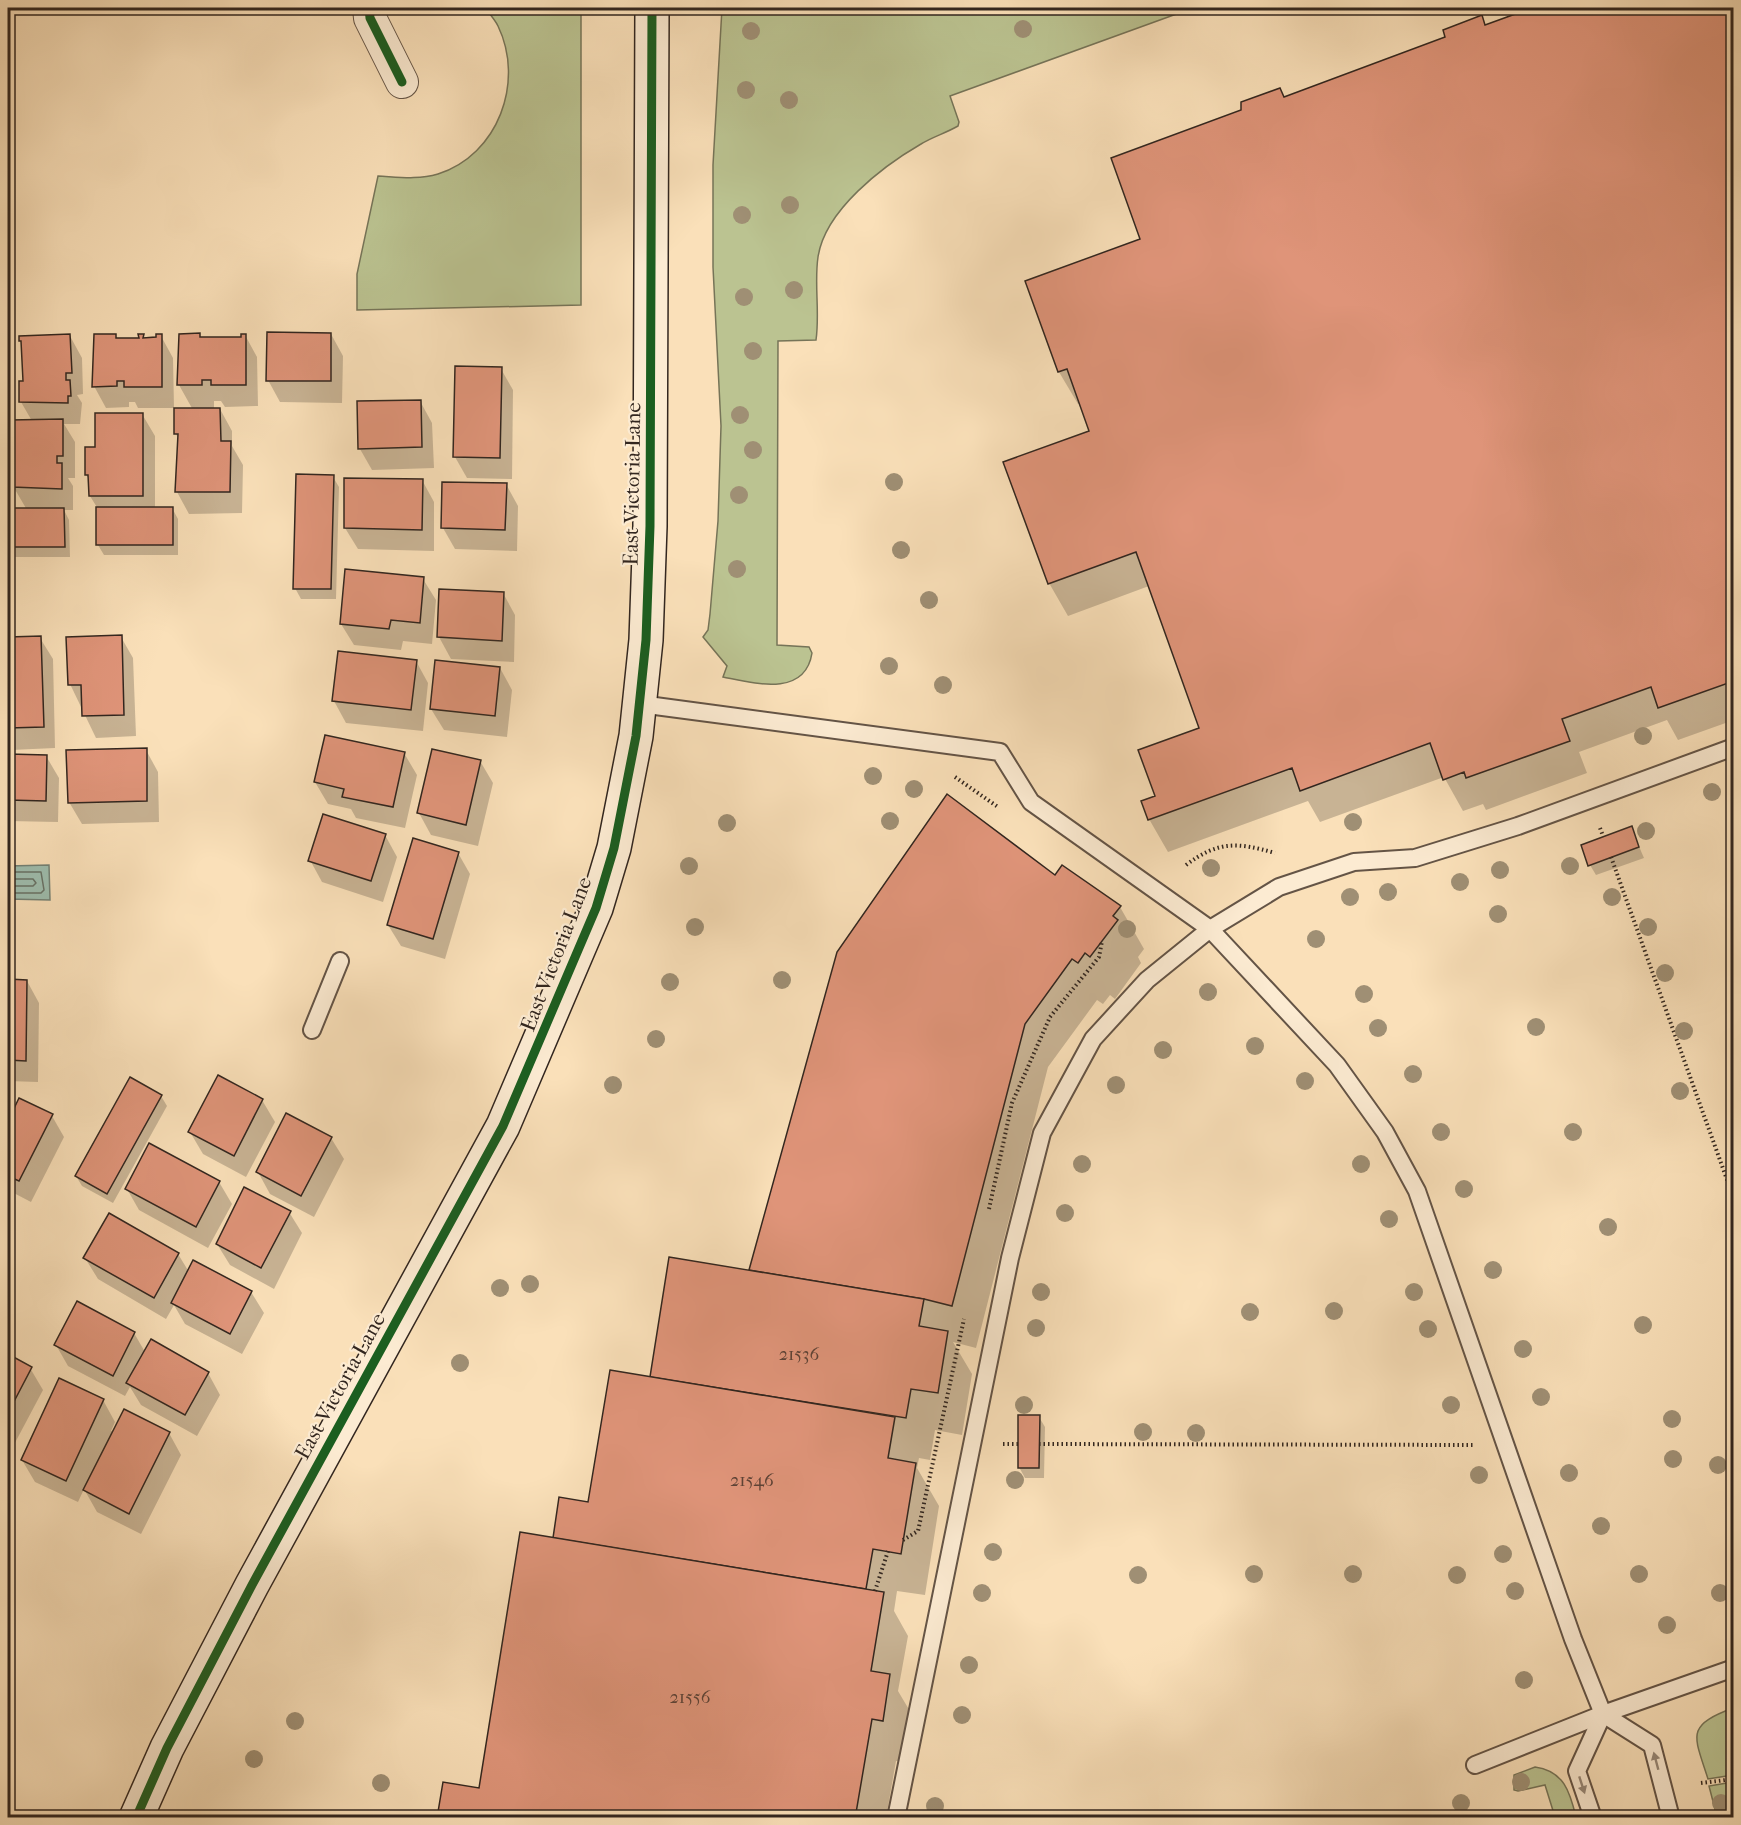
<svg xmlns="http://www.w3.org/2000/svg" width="1741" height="1825" font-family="'IM FELL French Canon',serif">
	<rect width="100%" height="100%" fill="#fae0b9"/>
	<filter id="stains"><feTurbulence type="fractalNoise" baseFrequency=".00333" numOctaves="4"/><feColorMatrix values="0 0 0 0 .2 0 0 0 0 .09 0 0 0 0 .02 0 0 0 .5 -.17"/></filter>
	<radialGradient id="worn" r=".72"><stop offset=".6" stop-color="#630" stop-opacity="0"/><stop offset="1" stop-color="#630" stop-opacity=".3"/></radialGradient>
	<g fill="#bbc391" stroke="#767458" stroke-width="1.5">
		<path d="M485 8H581V305L357 310V274L378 176C398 177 418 180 438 174 498 155 525 82 498 26 495 20 489 13 485 8Z"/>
		<path d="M722 8H1193L950 96 959 122 958 126C946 133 932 137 921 144 883 166 825 210 818 257 814 284 820 312 816 340L778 341 777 645 809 647 812 653C805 698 753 683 723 677L727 666 703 637 708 630 710 614 718 521 721 426 713 267V165Z"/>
		<path d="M1733 1708V1775L1708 1779C1694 1735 1685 1726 1733 1708Z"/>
		<path d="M1535 1767C1564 1771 1570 1792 1576 1817H1555L1545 1785 1518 1791 1514 1790V1775Z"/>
		<path d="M1733 1782V1817H1717L1709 1786Z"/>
	</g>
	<path fill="#9ebdae" stroke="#738175" stroke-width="1.5" d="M49 865 50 900 8 899V866Z"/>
	<g fill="#0003">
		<path d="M1536 8H1734V720L1678 740 1667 720 1579 752 1587 773 1486 810 1483 804 1463 811 1444 777 1320 822 1308 801 1168 852 1149 819 1157 797 1201 729 1149 586 1068 616 1049 583 1091 432 1081 403 1078 404 1059 372 1027 282 1142 240 1285 98 1447 38 1481 17 1486 26Z"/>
		<path d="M331 334 343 356 342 403 280 402 268 380Z"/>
		<path d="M115 335 118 339 161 336 173 358 174 408H138L135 402H129V407L106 408 94 386Z"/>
		<path d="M199 335 201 339 242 338 245 335 257 357 258 406 225 407 221 401H214V409H220L232 431V446L243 465 242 513 189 514 177 492 179 440 176 434 193 410 179 385Z"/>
		<path d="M70 336 82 358 83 394 77 395 82 403 80 424H64L75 442V478H68L73 486V510H64L69 520 70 557H8V510H27L13 486 15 430 12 424 32 421 21 402 24 382 23 346 20 341Z"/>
		<path d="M501 369 513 390 512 479 467 478 455 457Z"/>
		<path d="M420 401 432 423 434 468 372 470 360 449Z"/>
		<path d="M142 414 155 436V508H172L178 519V555H104L98 545V509L90 496V481L86 474 96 448Z"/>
		<path d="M333 477 339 487 336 599H301L295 588Z"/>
		<path d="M422 480 434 502V551L358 549 345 528Z"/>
		<path d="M506 484 518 506 517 551 455 549 443 528Z"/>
		<path d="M423 579 436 600 432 644 403 641 401 650 354 645 341 624Z"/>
		<path d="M503 593 515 615 514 662 451 659 439 637Z"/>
		<path d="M121 637 133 658 136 736 96 738 70 684Z"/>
		<path d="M40 638 53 659 55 748 11 750 8 744V639Z"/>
		<path d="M416 661 428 683 423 731 346 723 334 701Z"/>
		<path d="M500 668 512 690 507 737 444 730 431 709Z"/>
		<path d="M146 750 158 772 159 822 82 824 69 802Z"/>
		<path d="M404 753 417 775 405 828 356 818 351 809 328 804 315 782Z"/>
		<path d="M8 755 46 756 59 778 58 822 8 821Z"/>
		<path d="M480 761 493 783 478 846 431 835 419 813Z"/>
		<path d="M1631 828 1644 858 1596 875 1590 865Z"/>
		<path d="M385 835 397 857 383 902 322 882 310 860Z"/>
		<path d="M458 853 470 874 445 959 401 946 388 925Z"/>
		<path d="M1055 877 1120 907 1144 949 1138 957 1141 963 1115 999 1110 995 1103 1004 1097 1000 1048 1067 976 1348 953 1342 972 1374 962 1435 935 1430 930 1460 919 1458 917 1468 939 1506 925 1595 897 1591 894 1611 908 1636 898 1691 914 1718 907 1762 896 1761 886 1818H439L480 1790 554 1539 590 1504 651 1378 750 1272 839 952Z"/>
		<path d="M8 981H27L39 1003 38 1082 8 1081Z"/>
		<path d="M161 1096 167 1106 113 1203 82 1186 76 1176Z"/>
		<path d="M20 1100 52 1116 64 1137 31 1202 8 1190V1124Z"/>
		<path d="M262 1100 275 1122 246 1177 203 1154 190 1132Z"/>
		<path d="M331 1138 344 1159 314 1217 270 1194 258 1172Z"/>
		<path d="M219 1182 232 1204 208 1248 139 1210 127 1189Z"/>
		<path d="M289 1212 302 1233 274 1289 230 1265 217 1244Z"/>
		<path d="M178 1254 189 1272 251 1292 264 1313 242 1354 185 1324 174 1305 166 1319 98 1279 85 1258Z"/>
		<path d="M134 1333 145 1352 208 1373 220 1395 197 1436 141 1405 130 1387 125 1396 68 1366 56 1345Z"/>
		<path d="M8 1356 30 1368 43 1390 9 1454Z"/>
		<path d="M103 1400 115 1422 111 1431 169 1433 181 1455 141 1534 97 1512 84 1489 78 1502 35 1482 22 1460Z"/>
		<path d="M1039 1417 1045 1427 1044 1478H1025L1019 1467Z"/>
	</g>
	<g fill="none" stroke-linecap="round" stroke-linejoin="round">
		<g stroke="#687266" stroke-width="1.5">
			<path d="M8 872H41L44 890 41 893H8"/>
			<path d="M8 879H33L36 883 33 886H8"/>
		</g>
	</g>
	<g fill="#df9479" stroke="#32261f" stroke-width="1.5">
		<path d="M1532 8H1734V681L1658 708 1651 687 1562 719 1570 741 1466 778 1464 772 1443 780 1430 743 1300 791 1292 768 1148 820 1141 801 1155 796 1138 750 1199 728 1136 552 1048 584 1003 462 1089 431 1067 369 1058 372 1025 281 1140 239 1111 158 1241 110V102L1280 88 1284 97 1445 37 1443 30 1482 15 1485 25Z"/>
		<path d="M267 332 331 333V381H266Z"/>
		<path d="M200 333V337H241V334H246V385H211V380H202V385H177L179 334Z"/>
		<path d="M70 334 72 373H66V380H70L71 396H68V403L19 402V381H23L21 341H19V336Z"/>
		<path d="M94 334H116V338H139L138 334H144L143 338 156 337V334H162V387H124V381H117V386L92 387Z"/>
		<path d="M455 366 502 367 500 458 453 457Z"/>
		<path d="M421 400 422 447 358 449 357 401Z"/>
		<path d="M174 408H220L221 441H231L230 492H175L178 434H174Z"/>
		<path d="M95 413H143V496H89L88 475H85V447H95Z"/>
		<path d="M63 419V456H57V463H62V489L12 487 14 424H10V420Z"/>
		<path d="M296 474 334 475 331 589H293Z"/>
		<path d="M344 478 423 479 422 530 344 528Z"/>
		<path d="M442 482 507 483 505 530 441 528Z"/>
		<rect x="96" y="507" width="77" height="38"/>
		<path d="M8 508H64L65 547H8Z"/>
		<path d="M345 569 424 577 420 623 391 620 389 629 340 624Z"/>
		<path d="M439 589 504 592 502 641 437 637Z"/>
		<path d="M122 635 124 715 82 716 81 685H68L66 637Z"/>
		<path d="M41 636 44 727 8 728V637Z"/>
		<path d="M338 651 417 660 411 710 332 701Z"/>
		<path d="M435 660 500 667 495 716 430 709Z"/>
		<path d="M325 735 405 752 393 807 342 797 344 789 314 782Z"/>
		<path d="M147 748V801L68 803 66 750Z"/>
		<path d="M432 749 481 760 466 825 417 813Z"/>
		<path d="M8 754 47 755 46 801 8 800Z"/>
		<path d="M947 794 1055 875 1062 865 1121 906 1113 916 1118 920 1090 957 1085 953 1078 963 1072 959 1025 1024 952 1306 924 1299 749 1270 837 952Z"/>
		<path d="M323 814 386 834 371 881 308 861Z"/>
		<path d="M1632 826 1639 847 1588 866 1581 845Z"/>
		<path d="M413 838 459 852 433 939 387 925Z"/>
		<path d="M8 979 27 980 26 1061 8 1060Z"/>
		<path d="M218 1075 263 1099 234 1156 188 1132Z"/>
		<path d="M130 1077 162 1095 107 1194 75 1176Z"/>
		<path d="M19 1098 53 1114 19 1181 8 1176V1121Z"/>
		<path d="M286 1113 332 1137 301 1196 256 1172Z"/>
		<path d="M149 1143 220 1181 196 1227 125 1189Z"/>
		<path d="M244 1187 291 1211 261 1268 216 1244Z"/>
		<path d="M109 1213 179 1253 154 1298 83 1258Z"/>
		<path d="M669 1257 924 1299 919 1326 948 1331 938 1393 911 1389 906 1418 650 1377Z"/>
		<path d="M193 1260 252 1291 230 1334 171 1303Z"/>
		<path d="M77 1301 135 1332 113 1376 54 1345Z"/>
		<path d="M151 1339 209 1372 185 1415 126 1383Z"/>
		<path d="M8 1354 32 1367 8 1413Z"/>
		<path d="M610 1370 895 1417 888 1458 916 1463 901 1554 873 1549 866 1589 553 1538 559 1497 588 1502Z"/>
		<path d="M59 1378 104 1399 66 1481 21 1460Z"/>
		<path d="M124 1409 170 1432 129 1514 83 1490Z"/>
		<path d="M1018 1415H1040L1039 1468H1018Z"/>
		<path d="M520 1532 884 1592 871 1671 890 1674 883 1721 872 1719 856 1813 843 1811 842 1818H437L443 1782 479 1788Z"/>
	</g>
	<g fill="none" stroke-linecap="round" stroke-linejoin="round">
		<defs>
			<g id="lane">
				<path d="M640 704 1000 752 1031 802 1210 929 1337 1065 1385 1132 1417 1191 1573 1639 1603 1714 1652 1745 1671 1818"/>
				<path d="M312 1030 340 961"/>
				<path d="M1475 1765 1603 1714 1734 1668"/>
				<path d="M896 1818 1010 1258 1042 1133 1093 1039 1147 980 1210 929 1279 887 1354 862 1415 858 1518 826 1734 747"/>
				<path d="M1593 1818 1577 1771 1603 1714"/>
			</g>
			<path id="street" d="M369 8 370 18 402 82"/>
			<path id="secondary" d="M136 1818 167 1748 252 1585 503 1126 596 908 614 848 636 736 646 640 650 526 652 8"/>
		</defs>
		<use href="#lane" stroke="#645446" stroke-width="20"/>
		<use href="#street" stroke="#645446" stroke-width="34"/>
		<use href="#secondary" stroke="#32261f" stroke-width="36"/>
		<g stroke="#32261f" stroke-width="4" stroke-dasharray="1.5 3" stroke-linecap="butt">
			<path d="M955 777 998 807"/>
			<path d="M1600 828 1603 836"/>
			<path d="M1611 857 1734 1199"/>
			<path d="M1186 865C1218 841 1237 842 1275 853"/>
			<path d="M989 1209 1012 1103 1050 1017 1099 957 1102 941"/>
			<path d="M1003 1444H1018"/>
			<path d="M1039 1444 1473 1445"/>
			<path d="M903 1540 918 1531 964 1319"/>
			<path d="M875 1591 888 1551"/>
			<path d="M1701 1783 1734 1779"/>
		</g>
		<use href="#lane" stroke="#fcebd2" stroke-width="16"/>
		<use href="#street" stroke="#fcebd2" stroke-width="32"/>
		<use href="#secondary" stroke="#fcebd2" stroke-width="33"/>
		<defs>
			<g id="cycleway">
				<path d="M369 8 370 18 402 82"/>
				<path d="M136 1818 167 1748 252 1585 503 1126 596 908 614 848 636 736 646 640 650 526 652 8"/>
			</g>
		</defs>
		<use href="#cycleway" stroke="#fcebd2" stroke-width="13"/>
		<use href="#cycleway" stroke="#1b5e20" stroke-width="9"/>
	</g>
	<g fill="#9f8f74">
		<circle cx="1023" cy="29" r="9"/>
		<circle cx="751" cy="31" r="9"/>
		<circle cx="746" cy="90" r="9"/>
		<circle cx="789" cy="100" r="9"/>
		<circle cx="790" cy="205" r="9"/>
		<circle cx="742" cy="215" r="9"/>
		<circle cx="794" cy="290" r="9"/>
		<circle cx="744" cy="297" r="9"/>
		<circle cx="753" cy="351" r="9"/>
		<circle cx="740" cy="415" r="9"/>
		<circle cx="753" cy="450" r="9"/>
		<circle cx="894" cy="482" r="9"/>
		<circle cx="739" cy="495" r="9"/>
		<circle cx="901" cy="550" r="9"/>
		<circle cx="737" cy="569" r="9"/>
		<circle cx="929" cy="600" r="9"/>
		<circle cx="889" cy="666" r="9"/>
		<circle cx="943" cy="685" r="9"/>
		<circle cx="1643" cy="736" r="9"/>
		<circle cx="873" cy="776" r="9"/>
		<circle cx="914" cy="789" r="9"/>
		<circle cx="1712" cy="792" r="9"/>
		<circle cx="890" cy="821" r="9"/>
		<circle cx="1353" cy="822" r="9"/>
		<circle cx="727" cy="823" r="9"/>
		<circle cx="1646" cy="831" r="9"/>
		<circle cx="689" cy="866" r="9"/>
		<circle cx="1570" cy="866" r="9"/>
		<circle cx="1211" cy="868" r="9"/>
		<circle cx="1500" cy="870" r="9"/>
		<circle cx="1460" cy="882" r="9"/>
		<circle cx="1388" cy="892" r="9"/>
		<circle cx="1350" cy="897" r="9"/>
		<circle cx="1612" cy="897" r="9"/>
		<circle cx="1498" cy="914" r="9"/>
		<circle cx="695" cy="927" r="9"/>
		<circle cx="1648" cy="927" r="9"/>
		<circle cx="1127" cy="929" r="9"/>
		<circle cx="1316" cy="939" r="9"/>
		<circle cx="1665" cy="973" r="9"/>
		<circle cx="782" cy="980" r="9"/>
		<circle cx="670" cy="982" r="9"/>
		<circle cx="1208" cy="992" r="9"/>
		<circle cx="1364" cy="994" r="9"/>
		<circle cx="1536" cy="1027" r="9"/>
		<circle cx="1378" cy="1028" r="9"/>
		<circle cx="1684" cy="1031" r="9"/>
		<circle cx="656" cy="1039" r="9"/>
		<circle cx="1255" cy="1046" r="9"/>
		<circle cx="1163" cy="1050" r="9"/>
		<circle cx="1413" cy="1074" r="9"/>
		<circle cx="1305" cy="1081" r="9"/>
		<circle cx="613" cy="1085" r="9"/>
		<circle cx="1116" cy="1085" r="9"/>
		<circle cx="1680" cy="1091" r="9"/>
		<circle cx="1441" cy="1132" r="9"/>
		<circle cx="1573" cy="1132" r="9"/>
		<circle cx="1082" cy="1164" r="9"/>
		<circle cx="1361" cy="1164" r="9"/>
		<circle cx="1464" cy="1189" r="9"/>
		<circle cx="1065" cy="1213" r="9"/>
		<circle cx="1389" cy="1219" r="9"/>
		<circle cx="1608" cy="1227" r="9"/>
		<circle cx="1493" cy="1270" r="9"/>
		<circle cx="530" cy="1284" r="9"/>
		<circle cx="500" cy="1288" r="9"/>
		<circle cx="1041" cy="1292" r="9"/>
		<circle cx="1414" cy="1292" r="9"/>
		<circle cx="1334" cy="1311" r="9"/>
		<circle cx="1250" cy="1312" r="9"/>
		<circle cx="1643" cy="1325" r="9"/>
		<circle cx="1036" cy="1328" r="9"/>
		<circle cx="1428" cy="1329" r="9"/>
		<circle cx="1523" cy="1349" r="9"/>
		<circle cx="460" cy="1363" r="9"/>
		<circle cx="1541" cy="1397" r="9"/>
		<circle cx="1024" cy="1405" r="9"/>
		<circle cx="1451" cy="1405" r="9"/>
		<circle cx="1672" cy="1419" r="9"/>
		<circle cx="1143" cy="1432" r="9"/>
		<circle cx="1196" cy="1433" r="9"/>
		<circle cx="1673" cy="1459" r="9"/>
		<circle cx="1718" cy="1465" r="9"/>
		<circle cx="1569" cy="1473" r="9"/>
		<circle cx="1479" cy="1475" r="9"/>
		<circle cx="1015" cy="1480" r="9"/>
		<circle cx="1601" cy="1526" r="9"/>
		<circle cx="993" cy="1552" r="9"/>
		<circle cx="1503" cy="1554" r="9"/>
		<circle cx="1254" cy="1574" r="9"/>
		<circle cx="1353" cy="1574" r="9"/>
		<circle cx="1639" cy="1574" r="9"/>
		<circle cx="1138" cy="1575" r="9"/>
		<circle cx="1457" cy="1575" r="9"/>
		<circle cx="1515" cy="1591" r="9"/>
		<circle cx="982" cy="1593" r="9"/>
		<circle cx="1720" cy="1593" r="9"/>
		<circle cx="1667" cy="1625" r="9"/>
		<circle cx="969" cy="1665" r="9"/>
		<circle cx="1524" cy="1680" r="9"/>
		<circle cx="962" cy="1715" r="9"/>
		<circle cx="295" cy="1721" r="9"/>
		<circle cx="254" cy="1759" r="9"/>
		<circle cx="1521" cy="1782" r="9"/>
		<circle cx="381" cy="1783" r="9"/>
		<circle cx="1461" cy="1803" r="9"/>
		<circle cx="1721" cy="1803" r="9"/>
		<circle cx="935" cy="1806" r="9"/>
	</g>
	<defs><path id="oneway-solid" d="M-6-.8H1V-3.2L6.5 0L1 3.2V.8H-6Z" transform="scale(1.5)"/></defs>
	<g fill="#978878">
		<use href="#oneway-solid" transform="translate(1656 1761) rotate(-105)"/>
		<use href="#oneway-solid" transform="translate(1582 1785) rotate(72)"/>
	</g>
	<g text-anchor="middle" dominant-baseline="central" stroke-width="4.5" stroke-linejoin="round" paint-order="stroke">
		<g font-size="18" fill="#5d4236">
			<text x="799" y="1354">21536</text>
			<text x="752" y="1480">21546</text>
			<text x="690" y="1697">21556</text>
		</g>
		<g font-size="21" fill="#32261f" stroke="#fcebd2">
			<text transform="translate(632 484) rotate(-89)">East Victoria Lane</text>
			<text transform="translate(556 954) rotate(-69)">East Victoria Lane</text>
			<text transform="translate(340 1386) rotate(-61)">East Victoria Lane</text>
		</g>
	</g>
	<rect width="1741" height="1825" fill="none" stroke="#fae0b9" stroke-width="30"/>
	<rect x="9" y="9" width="1723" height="1807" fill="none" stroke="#32261f" stroke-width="3"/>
	<rect x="15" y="15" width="1711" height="1795" fill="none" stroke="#32261f" stroke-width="1.5"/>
	<rect width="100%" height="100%" filter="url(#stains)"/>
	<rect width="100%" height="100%" fill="url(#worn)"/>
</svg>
